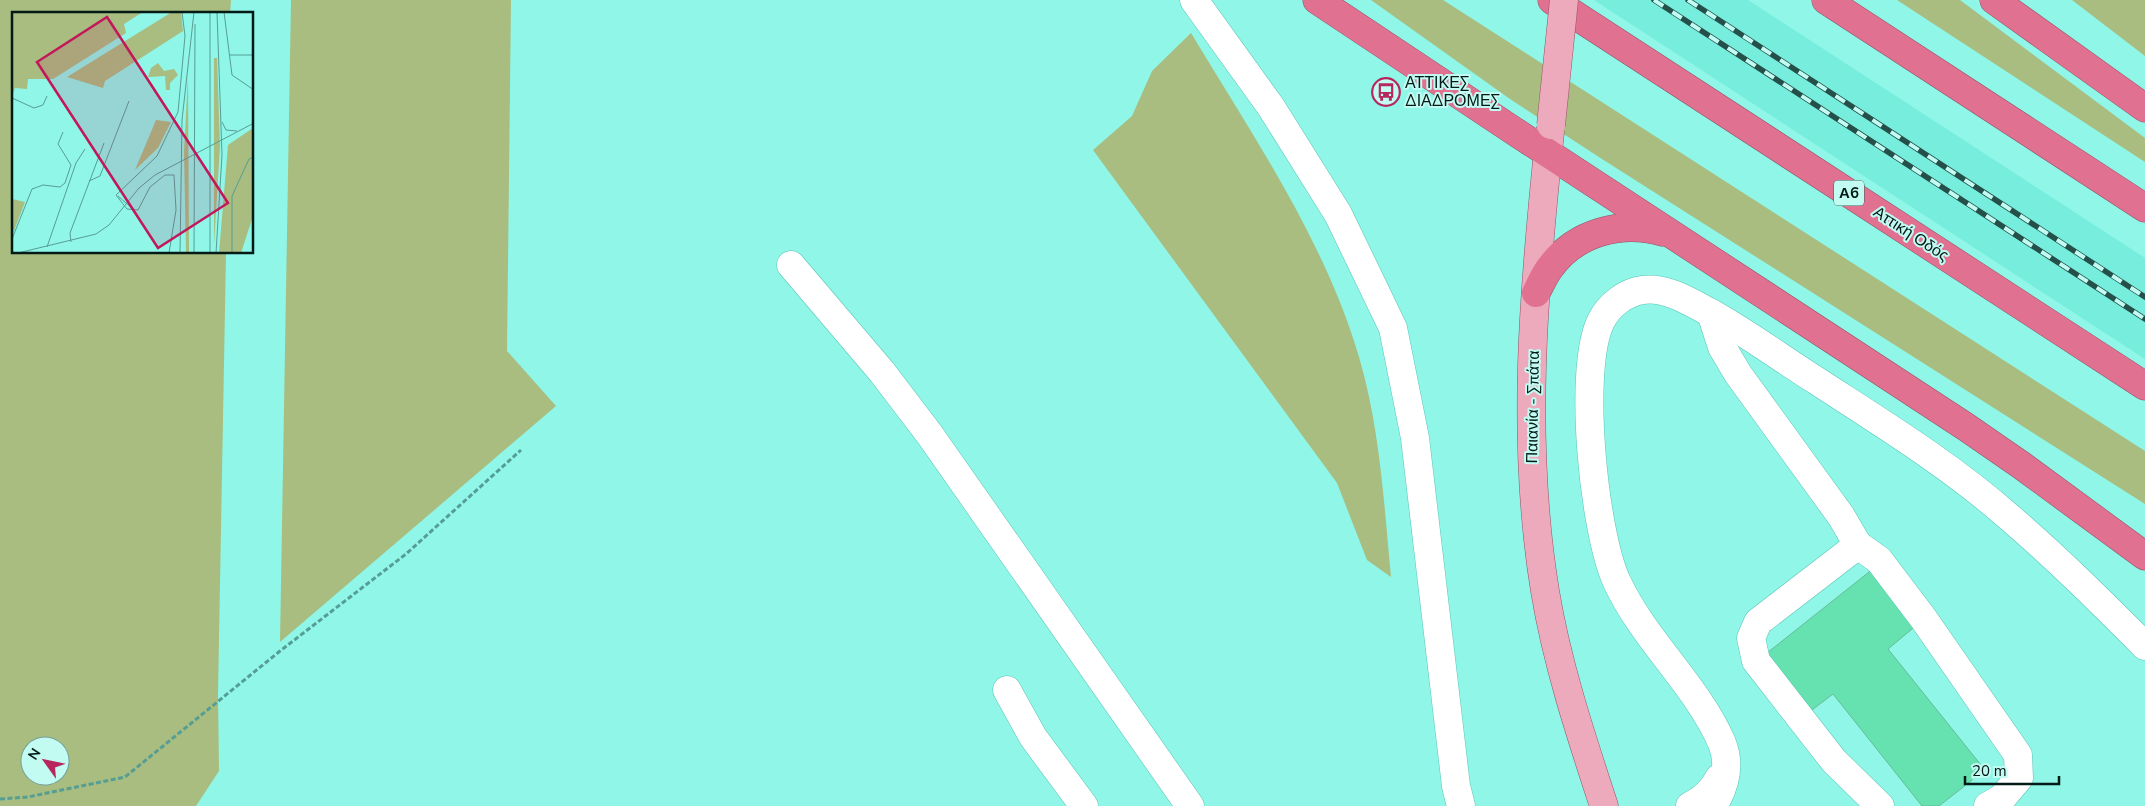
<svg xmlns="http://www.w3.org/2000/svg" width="2145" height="806" font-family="'Nunito Sans',sans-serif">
	<rect width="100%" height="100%" fill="#8ff6e8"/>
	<path fill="#77eddd" d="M1594 0H1748L2145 258V359Z"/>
	<g fill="#a8bd7f" fill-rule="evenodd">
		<path d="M0 0H231L230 14H14V252L226 253 218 694 219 771 196 806H0ZM30 746H60V776H30Z"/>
		<path d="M291 0H511L507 351 556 406 280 642Z"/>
		<path d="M1371 0H1443L2145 451V504L1602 159 1510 99Z"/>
		<path d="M1897 0H1960L2145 138V162Z"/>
		<path d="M2072 0H2145V56Z"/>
		<path d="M1191 33C1253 136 1325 241 1359 357 1380 428 1384 504 1391 577L1367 560 1337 483 1093 150 1132 116 1152 71Z"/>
	</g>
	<path fill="#65e2af" stroke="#67bc97" d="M1874 568 1918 624 1888 649 1985 770 1939 806H1922L1833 694 1812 710 1767 653Z"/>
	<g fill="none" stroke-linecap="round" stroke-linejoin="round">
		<defs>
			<g id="minor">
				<path d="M1194 0 1271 107 1338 214 1393 328 1415 438 1456 786 1461 806"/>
				<path d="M791 265 882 372 930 435 1190 806"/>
				<path d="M1711 313 1722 347 1738 374 1841 516 1858 545 1879 560 1923 618 2018 755 2019 778 2002 798 1988 806"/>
				<path d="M1858 545 1758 622 1751 638 1756 661 1834 761 1880 806"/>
				<path d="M1007 690 1033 737 1084 806"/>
				<path d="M1690 806C1702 800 1713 790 1719 778"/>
				<path d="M1713 806C1725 787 1731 766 1722 743 1696 684 1644 640 1617 582 1594 533 1577 369 1601 321 1609 305 1626 292 1643 290 1665 286 1692 303 1711 313 1747 333 1782 359 1817 381 1883 424 1950 465 2009 517 2056 557 2101 602 2145 646"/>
			</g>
			<path id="major" d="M1550 132C1534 284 1520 439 1545 591 1557 664 1581 736 1604 806"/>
			<g id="highway">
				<path d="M1317 0 1511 129 1966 427 2021 465 2145 556"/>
				<path d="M1552 0 2145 386"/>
				<path d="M1826 0 2145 208"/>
				<path d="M1994 0 2145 108"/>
				<path d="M1536 293C1540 285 1544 276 1549 269 1575 232 1622 220 1663 232"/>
			</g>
		</defs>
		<use href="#minor" stroke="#5bc4b6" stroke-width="29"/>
		<use href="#major" stroke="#935366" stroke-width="29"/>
		<use href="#highway" stroke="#935366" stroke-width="29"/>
		<path stroke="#569d94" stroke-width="3" stroke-dasharray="5 2.5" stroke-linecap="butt" d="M0 799 28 797 125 777 280 651 406 554 521 450"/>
		<use href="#minor" stroke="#fff" stroke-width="28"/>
		<use href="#major" stroke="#edaabc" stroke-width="28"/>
		<use href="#highway" stroke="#e17190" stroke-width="28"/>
		<defs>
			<g id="rail">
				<path d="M1654 0 2145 319"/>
				<path d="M1688 0 2145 297"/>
			</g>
		</defs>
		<use href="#rail" stroke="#254f49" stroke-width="5.5"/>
		<use href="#rail" stroke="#c2fbf2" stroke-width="4" stroke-dasharray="11" stroke-linecap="butt"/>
		<defs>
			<path id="major-bridge" d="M1551 125 1564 0"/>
		</defs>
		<use href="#major-bridge" stroke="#935366" stroke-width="29" stroke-linecap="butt"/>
		<use href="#major-bridge" stroke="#edaabc" stroke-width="28"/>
	</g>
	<defs>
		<symbol id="bus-ring" viewBox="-11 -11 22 22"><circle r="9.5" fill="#c2fbf2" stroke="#b6285d" stroke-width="1.5"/><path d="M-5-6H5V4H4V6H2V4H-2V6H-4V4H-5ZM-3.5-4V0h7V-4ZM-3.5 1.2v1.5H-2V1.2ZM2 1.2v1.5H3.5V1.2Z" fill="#b6285d"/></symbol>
	</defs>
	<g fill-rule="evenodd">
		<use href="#bus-ring" x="1370" y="76" width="32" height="32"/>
	</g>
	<g text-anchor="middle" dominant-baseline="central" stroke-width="4" stroke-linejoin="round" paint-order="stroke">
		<rect fill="#c2fbf2" stroke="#3c5e59" stroke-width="1" x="1834" y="180.5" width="30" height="25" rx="4"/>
		<g font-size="15" font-weight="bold" fill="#031a17">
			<text x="1849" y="193">Α6</text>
		</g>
		<g font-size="16" fill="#031a17" stroke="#c2fbf2" text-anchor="start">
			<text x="1405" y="83">ΑΤΤΙΚΕΣ<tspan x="1405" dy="18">ΔΙΑΔΡΟΜΕΣ</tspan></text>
		</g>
		<g font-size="16" fill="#031a17" stroke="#c2fbf2">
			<text transform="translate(1911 234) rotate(33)">Αττική Οδός</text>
			<text transform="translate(1533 407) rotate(-89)">Παιανία - Σπάτα</text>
		</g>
	</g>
	<g transform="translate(12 12)">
		<rect width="241" height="241" fill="#8ff6e8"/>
		<path d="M0 0H131L112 12 114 21 41 67H16L15 77 3 76 0 85ZM160 0H169L171 19 93 69 91 76 55 65ZM202 46H205L208 134 202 233ZM146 51 152 59 162 57 166 63 158 71V78H154L153 64 136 65 139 56ZM176 64 177 241H174L172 141ZM144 108 159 110 146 136 123 158ZM241 116V204L229 241H207L216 133ZM0 187 13 190 0 224Z" fill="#a8bd7f"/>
		<path fill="none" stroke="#579e94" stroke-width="1" d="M212 0 220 63 242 78M218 43H242M0 86 22 96 31 93 35 84M210 110 214 118 225 119M77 169 88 164 117 89M106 184 121 197M126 198 115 197 104 183 145 144 166 100 173 24 170 0M126 198 138 175 153 163H162L164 198 157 241M0 227 20 177 31 173 48 175 53 171 59 153 46 132 51 120M59 230 58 221 92 131M35 235 64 151 73 137M6 241 84 222 97 213 127 176 143 163 242 111M168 241 170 108 182 0M182 241 183 12M198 241V0M204 241 210 143 205 0M220 241V184L237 147 242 145"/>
		<path fill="#c2185b" fill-opacity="0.15" stroke="#c2185b" stroke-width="2.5" d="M95 5 216 191 146 236 25 50Z"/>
		<rect width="241" height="241" fill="none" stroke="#031a17" stroke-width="2.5"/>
	</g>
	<g transform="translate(45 761) rotate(303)"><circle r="24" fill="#c2fbf2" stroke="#76a19a"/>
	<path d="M0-4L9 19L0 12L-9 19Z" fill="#b6285d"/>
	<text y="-8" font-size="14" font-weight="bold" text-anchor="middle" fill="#031a17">N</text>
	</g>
	<path d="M1965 776v8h94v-8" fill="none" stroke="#031a17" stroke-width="2.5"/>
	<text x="1972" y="776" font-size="15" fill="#031a17" stroke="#c2fbf2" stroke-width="4" paint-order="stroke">20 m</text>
</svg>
